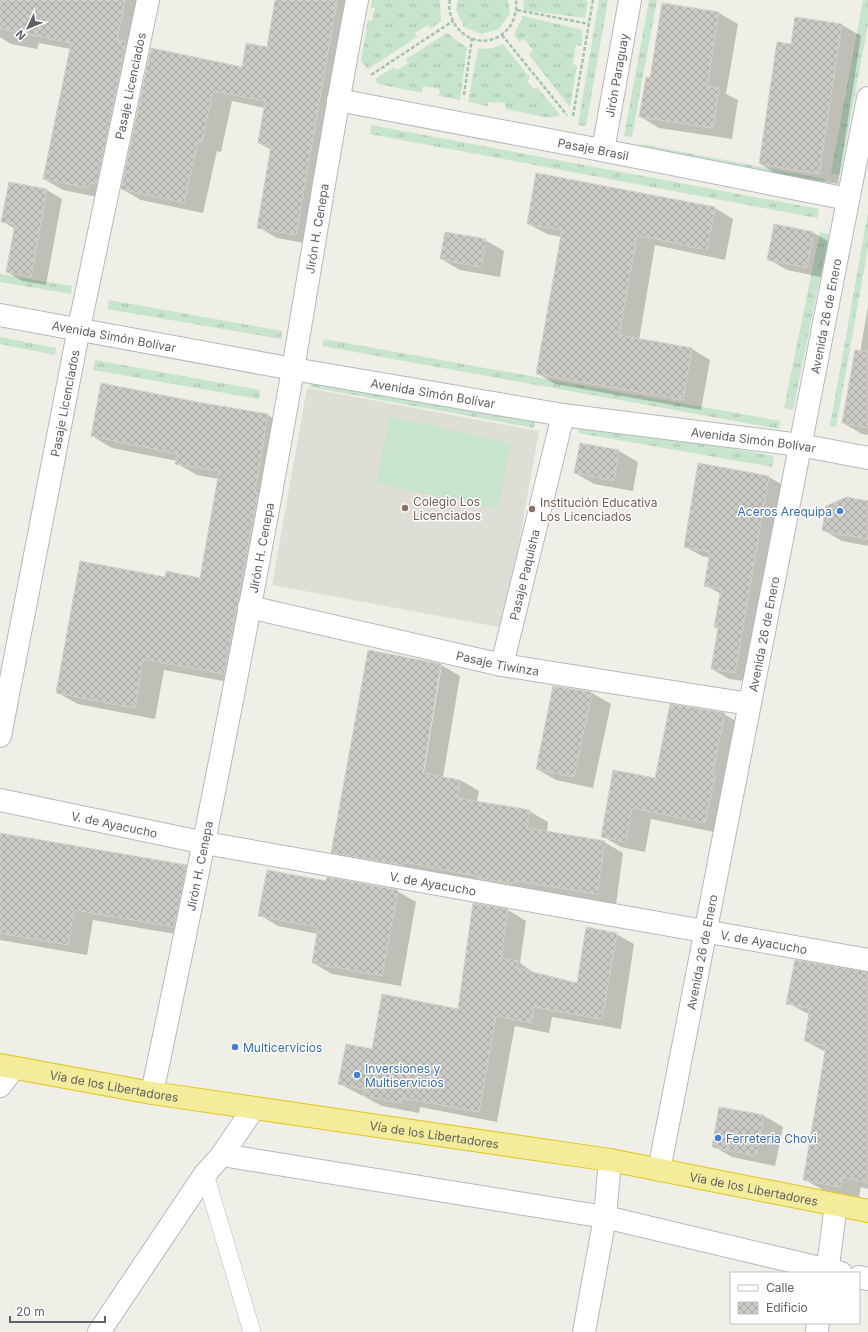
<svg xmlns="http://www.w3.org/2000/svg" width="868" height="1332" font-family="Inter,sans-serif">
	<defs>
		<pattern id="grass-tufts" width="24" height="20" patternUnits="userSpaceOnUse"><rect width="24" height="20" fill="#c7e4cc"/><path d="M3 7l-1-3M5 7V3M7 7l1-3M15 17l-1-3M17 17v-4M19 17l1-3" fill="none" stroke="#a5bca9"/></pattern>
		<pattern id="building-cross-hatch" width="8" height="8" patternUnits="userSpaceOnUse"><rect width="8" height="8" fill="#cbc9c4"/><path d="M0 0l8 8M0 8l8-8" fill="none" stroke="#a8a7a3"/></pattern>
	</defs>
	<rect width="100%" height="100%" fill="#efefe7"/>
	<path fill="#dfded6" d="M307 388 539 431 504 628 272 585Z"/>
	<g fill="url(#grass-tufts)">
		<path d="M372 0H440L441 21 430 29 428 25 415 33 417 37 368 69 361 61 368 20 372 21 375 8H371Z"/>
		<path d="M458 0H508L510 13 499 29 481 34 464 27 456 10Z"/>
		<path d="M523 0H584L588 2 585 18 524 10Z"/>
		<path d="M599 0H608L586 126 578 125Z"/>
		<path d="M649 0H657L632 137 624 136Z"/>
		<path d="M863 0H868V25L840 175 831 173Z"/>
		<path d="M523 16 583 30 581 46 576 45 573 64 577 66 570 107 529 55 533 50 524 39 519 42 514 34Z"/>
		<path d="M447 33 467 48 460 100 439 96 440 89 423 86 422 93 378 84 375 79 394 67 397 70 408 63 406 59Z"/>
		<path d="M503 44 530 78 527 81 533 89 537 87 560 115 550 118 506 109 505 103 488 102V106L468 102 478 49 493 48Z"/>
		<path d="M371 125 819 209 817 218 370 134Z"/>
		<path d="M641 144 825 179 823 186 640 151Z"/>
		<path d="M868 212V248L836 427 830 426Z"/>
		<path d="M820 232 829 234 793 410 784 408Z"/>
		<path d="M0 274 72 286 71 294 0 282Z"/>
		<path d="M109 300 282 331 281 339 107 309Z"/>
		<path d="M0 337 56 348 55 355 0 344Z"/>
		<path d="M324 339 780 421 779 429 322 346Z"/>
		<path d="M95 360 260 390 259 399 93 370Z"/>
		<path d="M312 375 536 416 534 428 310 387Z"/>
		<path d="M580 421 774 456 772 467 578 433Z"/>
	</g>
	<path fill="#c7e4cc" d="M390 417 511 443 498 509 376 483Z"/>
	<g fill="#0003" fill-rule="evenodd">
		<path d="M0 0H146L107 199 63 190 44 179 71 49 39 43 37 49 11 44 0 37Z"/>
		<path d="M276 0H358L315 245 277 238 258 227 271 150 259 143 265 108 232 101 221 152 217 151 203 213 141 200 122 189 152 49 243 68 267 48Z"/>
		<path d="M719 13 738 24 726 94 738 100 732 139 659 128 641 117 651 79Z"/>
		<path d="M842 25 861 36 838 184 779 175 760 164 791 45Z"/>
		<path d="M537 174 715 208 733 219 725 260 655 245 639 340 692 349 710 360 701 410 555 384 537 373 562 237 547 234 528 224Z"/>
		<path d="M10 183 47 190 62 199 46 285 22 281 7 272 15 229 2 221Z"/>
		<path d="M814 233 833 244 826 278 787 270 768 259Z"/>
		<path d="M485 240 504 251 500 277 460 270 441 259Z"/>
		<path d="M868 306V435L862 434 843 423 856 377Z"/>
		<path d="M197 403 268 415 288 427 245 685 164 670 155 719 78 704 58 693 165 578 200 579 219 479 197 475 176 463 177 461 112 448 92 436Z"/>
		<path d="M581 444 619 451 638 462 633 491 594 484 575 473Z"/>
		<path d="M769 477 786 487 752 682 729 679 712 669 719 629 715 626 721 594 705 585 710 558 702 556 685 547Z"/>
		<path d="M868 502V546L842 541 823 530Z"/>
		<path d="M441 665 460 676 443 777 460 780 479 791 477 802 529 811 548 822 547 832 604 842 623 853 616 904 352 863 333 852ZM439 670H441L423 778H421Z"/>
		<path d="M554 687 592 693 611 704 593 788 556 780 537 769Z"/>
		<path d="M724 714 743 725 724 834 651 819 645 852 621 847 602 836 655 779Z"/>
		<path d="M0 833 186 866 205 876 193 937 93 920 87 955 0 940Z"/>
		<path d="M326 882 397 891 416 902 401 986 332 974 313 963 318 934 278 926 260 915Z"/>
		<path d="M508 910 526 921 520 963 536 974 578 984 616 934 634 944 621 1029 552 1017 549 1033 515 1026 497 1122 420 1107 419 1113 382 1106 340 1084 373 1050 459 1011Z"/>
		<path d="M868 974V1189L861 1187 859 1197 823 1190 804 1179 826 1052 805 1041 810 1015 788 1003Z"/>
		<path d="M764 1116 783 1127 775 1166 732 1157 713 1146Z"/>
	</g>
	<g fill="url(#building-cross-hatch)" stroke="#d4d2c6">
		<path d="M0 0H125L117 40 126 42 97 184 90 183 88 188 43 179 71 43 0 28Z"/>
		<path d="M275 0H337L296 235 257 228 271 146 258 143 265 101 213 91 202 142 198 141 184 203 121 189 151 48 242 67 246 43 267 47Z"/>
		<path d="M662 3 719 12 707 86 719 88 713 128 639 117 646 77 650 78Z"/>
		<path d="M795 17 842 24 819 174 759 164 777 42 791 44Z"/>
		<path d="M536 173 715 207 707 250 637 235 619 335 692 348 683 400 536 374 562 230 527 224Z"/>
		<path d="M9 182 47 189 31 277 6 272 15 224 1 222Z"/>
		<path d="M774 224 814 232 807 268 767 260Z"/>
		<path d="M445 232 486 239 481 267 440 259Z"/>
		<path d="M855 350 868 351V428L842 423Z"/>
		<path d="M101 383 197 402 268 414 255 492 258 493 224 674 143 659 135 708 56 693 80 561 165 577 166 571 200 578 219 471 175 464 177 454 91 436Z"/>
		<path d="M580 443 619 450 614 481 574 473Z"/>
		<path d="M698 463 769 476 735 673 711 669 718 628 714 627 721 589 704 586 710 552 684 547Z"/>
		<path d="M847 497 868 501V539L822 531 826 506Z"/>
		<path d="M368 650 441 664 423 773 460 780 457 798 530 810 527 828 605 841 597 894 518 881 517 882H512V884L477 878V876L403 862 402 865 331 853Z"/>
		<path d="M553 686 592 692 574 777 536 769Z"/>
		<path d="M670 704 725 713 712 775 715 776 705 823 632 808 626 842 601 837 613 770 655 778Z"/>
		<path d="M0 833 187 865 174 927 74 910 68 945 0 933Z"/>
		<path d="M267 870 326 881 327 877 398 890 382 976 312 963 318 927 258 916Z"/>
		<path d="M473 903 508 909 501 958 518 961 517 968 577 983 586 927 617 933 602 1019 534 1007 531 1023 496 1016 479 1112 402 1098 401 1103 363 1096 365 1090 338 1084 346 1044 372 1049 382 994 458 1009Z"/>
		<path d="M795 960 868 972V1183L842 1177 841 1187 803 1180 826 1046 804 1041 810 1008 786 1004Z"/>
		<path d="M719 1107 764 1115 756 1156 712 1147Z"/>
	</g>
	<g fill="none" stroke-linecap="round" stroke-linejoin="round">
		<defs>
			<path id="lane" d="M205 1174 252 1332"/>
			<g id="street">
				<path id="s1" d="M338 100 596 149 848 199"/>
				<path id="s2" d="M603 150 630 0"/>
				<path id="s3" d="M0 315 293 369 563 415 800 445 868 458"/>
				<path id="s4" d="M249 607 502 665 749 704"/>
				<path id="s5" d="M502 665 563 415"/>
				<path id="s6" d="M0 736 79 328 148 0"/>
				<path id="s7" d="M0 800 205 843 868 960"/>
				<path d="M0 1086 14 1068"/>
				<path id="s8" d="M152 1093C203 853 251 611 293 369 314 246 333 123 357 0"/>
				<path d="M222 1155 605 1217 841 1273"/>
				<path id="s9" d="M659 1170 868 98"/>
				<path d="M827 1273 836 1205"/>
				<path d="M859 1277 868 1279"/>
				<path d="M99 1332 205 1174 222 1155 253 1109"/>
				<path d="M584 1332 605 1217 610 1160"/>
				<path d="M817 1332 818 1323"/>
			</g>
			<g id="highway">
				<path id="s10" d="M0 1065 152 1093 610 1160 868 1211"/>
			</g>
		</defs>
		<use href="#lane" stroke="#b7b8bc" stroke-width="18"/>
		<use href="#street" stroke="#b7b8bc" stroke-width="24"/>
		<use href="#highway" stroke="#e1c416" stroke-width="24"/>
		<g stroke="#a0c5b1" stroke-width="2.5" stroke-dasharray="4 2" stroke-linecap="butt">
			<path d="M450 0C448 6 450 15 453 21 472 57 520 40 516 0"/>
			<path d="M517 10 589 24"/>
			<path d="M502 35 567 115"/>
			<path d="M371 75 453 21"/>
			<path d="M464 95 472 38"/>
			<path d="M573 116 593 0"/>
		</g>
		<use href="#lane" stroke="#fff" stroke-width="17"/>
		<use href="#street" stroke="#fff" stroke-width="22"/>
		<use href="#highway" stroke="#f3ec9a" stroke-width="22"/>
	</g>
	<g fill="#8d6e63" stroke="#fff" stroke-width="1.5">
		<circle cx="405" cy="508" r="4"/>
		<circle cx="532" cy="509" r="4"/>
	</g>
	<g fill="#3f7fe0" stroke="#fff" stroke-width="1.5">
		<circle cx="840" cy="511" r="4"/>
		<circle cx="235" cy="1047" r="4"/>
		<circle cx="357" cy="1075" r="4"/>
		<circle cx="718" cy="1138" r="4"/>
	</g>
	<g text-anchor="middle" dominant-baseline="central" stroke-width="3" stroke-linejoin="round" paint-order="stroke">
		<g font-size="12" fill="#5f6166" stroke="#fff">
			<text stroke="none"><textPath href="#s2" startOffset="76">Jirón Paraguay</textPath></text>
			<text stroke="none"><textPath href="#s6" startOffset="663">Pasaje Licenciados</textPath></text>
			<text stroke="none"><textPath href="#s1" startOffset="260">Pasaje Brasil</textPath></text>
			<text stroke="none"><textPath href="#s8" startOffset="880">Jirón H. Cenepa</textPath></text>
			<text stroke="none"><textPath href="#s9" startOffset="870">Avenida 26 de Enero</textPath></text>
			<text stroke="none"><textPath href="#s3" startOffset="116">Avenida Simón Bolívar</textPath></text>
			<text stroke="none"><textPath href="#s3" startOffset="440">Avenida Simón Bolívar</textPath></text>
			<text stroke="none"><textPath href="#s6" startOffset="339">Pasaje Licenciados</textPath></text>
			<text stroke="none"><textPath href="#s3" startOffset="764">Avenida Simón Bolívar</textPath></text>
			<text stroke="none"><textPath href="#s8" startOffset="556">Jirón H. Cenepa</textPath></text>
			<text stroke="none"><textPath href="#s5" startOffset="93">Pasaje Paquisha</textPath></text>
			<text stroke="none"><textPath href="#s9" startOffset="546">Avenida 26 de Enero</textPath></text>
			<text stroke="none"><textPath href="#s4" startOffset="255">Pasaje Tiwinza</textPath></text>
			<text stroke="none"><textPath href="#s7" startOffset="117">V. de Ayacucho</textPath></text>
			<text stroke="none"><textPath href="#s8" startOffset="232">Jirón H. Cenepa</textPath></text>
			<text stroke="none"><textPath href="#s7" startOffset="441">V. de Ayacucho</textPath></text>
			<text stroke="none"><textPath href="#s7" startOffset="777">V. de Ayacucho</textPath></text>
			<text stroke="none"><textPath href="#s9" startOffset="222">Avenida 26 de Enero</textPath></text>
			<text stroke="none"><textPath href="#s10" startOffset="116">Vía de los Libertadores</textPath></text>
			<text stroke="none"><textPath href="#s10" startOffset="440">Vía de los Libertadores</textPath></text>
			<text stroke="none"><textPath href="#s10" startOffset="764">Vía de los Libertadores</textPath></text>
		</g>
		<g font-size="12" fill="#785e54" stroke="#fff" text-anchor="start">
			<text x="413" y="501">Colegio Los<tspan x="413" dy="14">Licenciados</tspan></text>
			<text x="540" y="502">Institución Educativa<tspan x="540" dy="14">Los Licenciados</tspan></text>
		</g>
		<g font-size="12" fill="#366cbe" stroke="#fff" text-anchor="start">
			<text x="832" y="511" text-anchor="end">Aceros Arequipa</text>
			<text x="243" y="1047">Multicervicios</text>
			<text x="365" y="1068">Inversiones y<tspan x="365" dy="14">Multiservicios</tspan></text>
			<text x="726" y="1138">Ferreteria Chovi</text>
		</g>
	</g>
	<rect x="730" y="1272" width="130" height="52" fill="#ffffff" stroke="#bfc0c2"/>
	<rect x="738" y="1285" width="20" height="6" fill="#ffffff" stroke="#bfc0c2"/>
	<text x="766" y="1292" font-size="12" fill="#5f6166">Calle</text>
	<rect x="738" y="1302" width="20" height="12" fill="url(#building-cross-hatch)" stroke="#bfc0c2"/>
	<text x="766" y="1312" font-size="12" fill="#5f6166">Edificio</text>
	<g transform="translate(28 28) rotate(226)" stroke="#ffffff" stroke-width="3" paint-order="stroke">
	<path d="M0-3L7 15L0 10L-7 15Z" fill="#5f6166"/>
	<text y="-6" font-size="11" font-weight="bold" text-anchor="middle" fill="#5f6166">N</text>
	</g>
	<path d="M10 1316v6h95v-6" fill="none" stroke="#5f6166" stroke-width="2"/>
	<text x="16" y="1316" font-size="12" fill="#5f6166" stroke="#ffffff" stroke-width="3" paint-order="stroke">20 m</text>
</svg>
